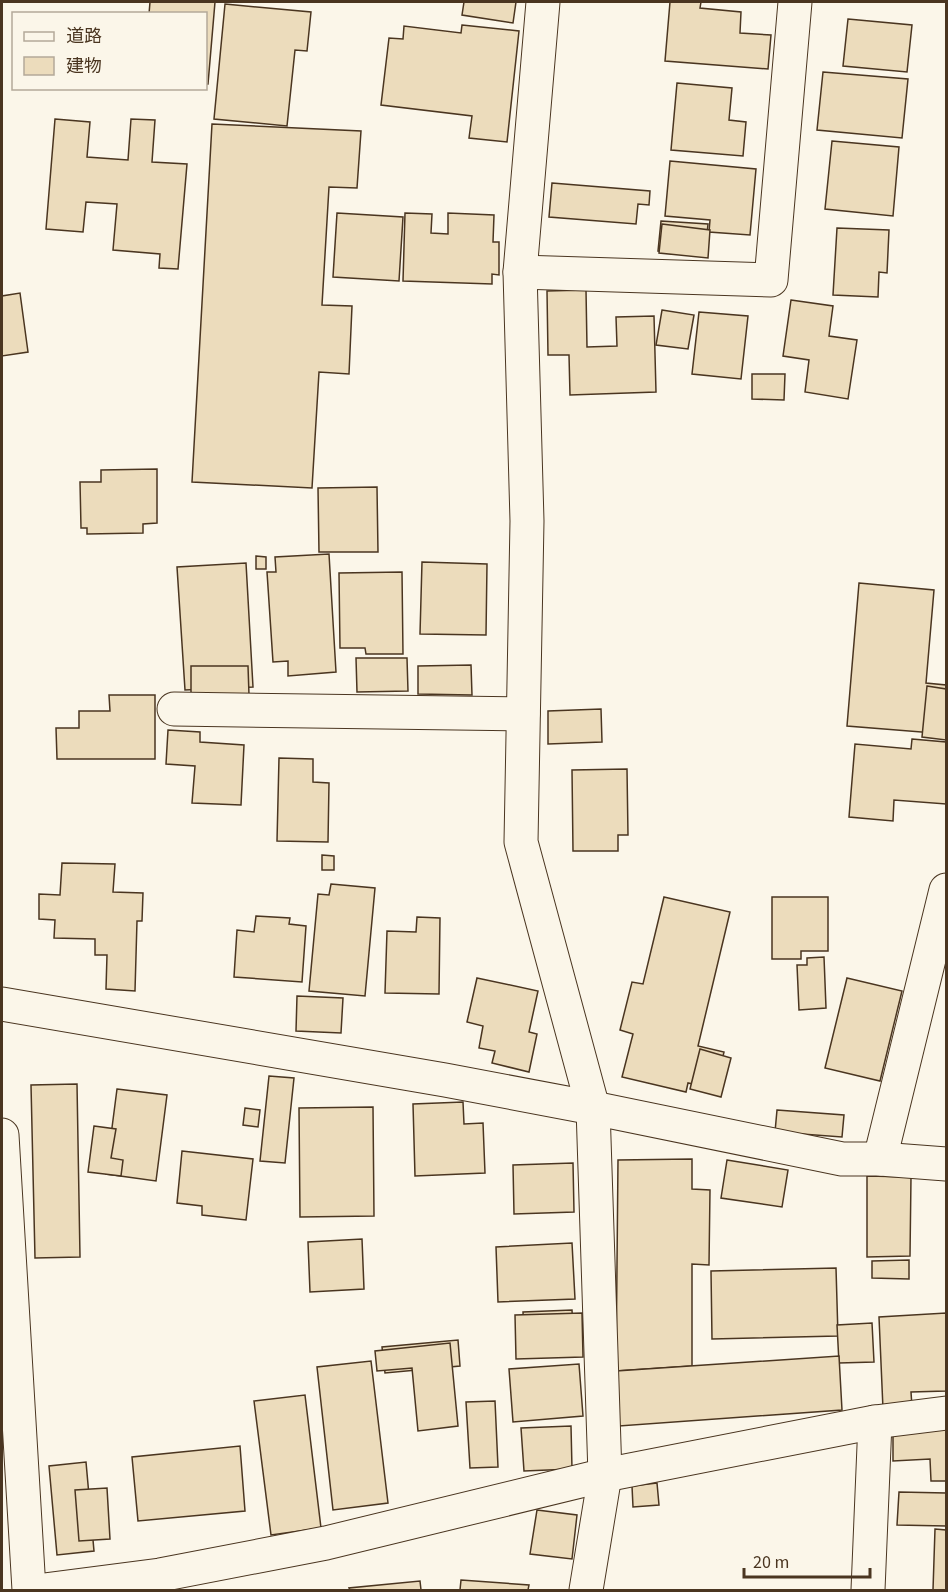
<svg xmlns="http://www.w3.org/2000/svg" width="948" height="1592" font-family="'Source Sans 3','Noto Sans JP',sans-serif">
	<rect width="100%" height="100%" fill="#fbf6e9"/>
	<g fill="#ecdcbc" stroke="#4a3520" stroke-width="1.5">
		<path d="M150 2H215L208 84H206V14H149Z"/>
		<path d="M464 2H516L513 23 462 15Z"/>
		<path d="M670 2H701L700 8 741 12 740 33 771 35 768 69 665 61Z"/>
		<path d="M225 4 311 12 307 51 295 50 287 126 214 119Z"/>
		<path d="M848 19 912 25 907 72 843 66Z"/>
		<path d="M462 25 519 31 507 142 469 138 472 116 381 105 389 38 403 39 404 26 461 33Z"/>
		<path d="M823 72 908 79 902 138 817 130Z"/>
		<path d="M677 83 732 88 729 120 746 122 743 156 671 150Z"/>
		<path d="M55 119 90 122 87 157 128 160 131 119 155 120 152 162 187 164 178 269 159 268 160 254 113 250 117 204 86 202 83 232 46 229Z"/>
		<path d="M212 124 361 131 357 188 329 187 322 305 352 306 349 374 319 372 312 488 192 482Z"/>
		<path d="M832 141 899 147 893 216 825 209Z"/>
		<path d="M670 161 756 169 750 235 709 232 710 220 665 216Z"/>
		<path d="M552 183 650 191 649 205 638 204 636 224 549 217Z"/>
		<path d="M337 213 403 217 399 281 333 277Z"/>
		<path d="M405 213 432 214 431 233 448 234V213L494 215 493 242H499V275L492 274V284L403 281Z"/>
		<path d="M661 221 708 224 705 255 658 251Z"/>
		<path d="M662 224 710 230 708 258 659 253Z"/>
		<path d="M837 228 889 230 887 273 879 272 878 297 833 295Z"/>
		<path d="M586 290 587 347 617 346 616 317 654 316 656 392 570 395 569 355H548L547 291Z"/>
		<path d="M20 293 28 352 2 356V296Z"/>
		<path d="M791 300 833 306 829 336 857 340 848 399 805 392 809 360 783 356Z"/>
		<path d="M662 310 694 315 688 349 656 345Z"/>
		<path d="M699 312 748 316 741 379 692 374Z"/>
		<path d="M752 374H785L784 400 752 399Z"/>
		<path d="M157 469V523L143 524V533L87 534V528H81L80 482H101V470Z"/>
		<path d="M377 487 378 552H319L318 488Z"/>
		<path d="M329 554 336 672 288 676V661L273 662 267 572H276L275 557Z"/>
		<path d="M256 556 266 557V569H256Z"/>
		<path d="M422 562 487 564 486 635 420 634Z"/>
		<path d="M246 563 253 687 185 690 177 567Z"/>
		<path d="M402 572 403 654H366L365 648H340L339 573Z"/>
		<path d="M859 583 934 590 926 683 946 685V734L847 726Z"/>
		<path d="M356 658H407L408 691 357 692Z"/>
		<path d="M471 665 472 695 418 694V666Z"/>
		<path d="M191 666H248L249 695H191Z"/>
		<path d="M927 686 946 689V740L922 737Z"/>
		<path d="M109 695H155V759H57L56 728H79V711H110Z"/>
		<path d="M601 709 602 742 548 744V711Z"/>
		<path d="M168 730 200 732V742L244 745 241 805 192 803 195 766 166 764Z"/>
		<path d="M912 739 946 742V804L894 800 893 821 849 817 855 744 911 749Z"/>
		<path d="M279 758 313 759V782L329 783 328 842 277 841Z"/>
		<path d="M627 769 628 835H618V851H573L572 770Z"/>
		<path d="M322 855 334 856V870H322Z"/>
		<path d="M62 863 115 864 113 892 143 893 142 921H137L135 991 106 989 107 955H95V939L54 938 55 920 39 919V894L60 895Z"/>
		<path d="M331 884 375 888 365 996 309 991 318 894 329 895Z"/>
		<path d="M664 897 730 912 698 1046 724 1052 715 1089 688 1083 686 1092 622 1077 633 1034 620 1030 632 982 643 984Z"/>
		<path d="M772 897H828V951H801V959H772Z"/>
		<path d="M256 916 290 918 289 924 306 926 302 982 234 977 237 930 254 932Z"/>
		<path d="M417 917 440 918 439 994 385 993 387 931 416 932Z"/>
		<path d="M824 957 826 1008 799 1010 797 965H807V958Z"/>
		<path d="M477 978 538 991 529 1032 537 1034 529 1072 492 1063 495 1051 479 1048 483 1026 467 1022Z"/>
		<path d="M847 978 902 991 880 1081 825 1068Z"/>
		<path d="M297 996 343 998 341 1033 296 1031Z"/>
		<path d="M700 1049 731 1058 721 1097 690 1089Z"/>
		<path d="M269 1076 294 1078 285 1163 260 1161Z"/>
		<path d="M77 1084 80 1257 35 1258 31 1085Z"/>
		<path d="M117 1089 167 1095 156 1181 106 1174Z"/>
		<path d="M463 1102 464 1124 483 1123 485 1173 415 1176 413 1104Z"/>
		<path d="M373 1107 374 1216 300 1217 299 1108Z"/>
		<path d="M245 1108 260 1110 258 1127 243 1125Z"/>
		<path d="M777 1110 844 1115 842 1137 775 1132Z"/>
		<path d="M94 1126 116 1129 111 1158 123 1160 121 1176 88 1172Z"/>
		<path d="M182 1151 253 1159 246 1220 202 1215V1206L177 1203Z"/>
		<path d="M692 1159V1189L710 1190 709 1265 692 1264V1366L616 1371 618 1160Z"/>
		<path d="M727 1160 788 1170 782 1207 721 1198Z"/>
		<path d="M573 1163 574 1212 514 1214 513 1165Z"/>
		<path d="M867 1176 911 1177 910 1256 867 1257Z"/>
		<path d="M362 1239 364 1289 310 1292 308 1242Z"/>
		<path d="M572 1243 575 1299 498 1302 496 1247Z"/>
		<path d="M909 1260V1279L872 1278V1261Z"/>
		<path d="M836 1268 838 1336 712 1339 711 1271Z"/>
		<path d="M572 1310 574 1352 525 1355 523 1312Z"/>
		<path d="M582 1313 583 1357 516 1359 515 1315Z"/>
		<path d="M946 1313V1391L911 1392 912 1407 883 1409 879 1317Z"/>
		<path d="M872 1323 874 1362 839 1363 837 1325Z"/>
		<path d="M458 1340 460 1366 385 1373 382 1347Z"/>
		<path d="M450 1343 458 1426 418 1431 412 1368 377 1371 375 1351Z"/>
		<path d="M839 1356 842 1410 619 1426 616 1371Z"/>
		<path d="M371 1361 388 1503 333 1510 317 1367Z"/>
		<path d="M579 1364 583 1416 513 1422 509 1369Z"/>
		<path d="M305 1395 321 1528 271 1535 254 1401Z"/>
		<path d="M495 1401 498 1467 470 1468 466 1402Z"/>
		<path d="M571 1426 572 1469 524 1471 521 1428Z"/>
		<path d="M946 1427V1481H931L930 1459 893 1461V1428Z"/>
		<path d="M240 1446 245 1511 138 1521 132 1457Z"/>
		<path d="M86 1462 94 1551 57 1555 49 1466Z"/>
		<path d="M657 1483 659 1505 633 1507 632 1486Z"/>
		<path d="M107 1488 110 1539 79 1541 75 1490Z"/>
		<path d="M899 1492 946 1493V1526L897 1525Z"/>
		<path d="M537 1510 577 1515 572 1559 530 1554Z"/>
		<path d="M935 1529 946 1530V1590H933Z"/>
		<path d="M461 1580 529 1585 528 1590H460Z"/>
		<path d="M420 1581 421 1590H350L349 1588Z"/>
	</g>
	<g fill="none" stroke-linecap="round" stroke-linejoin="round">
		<defs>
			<g id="minor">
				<path d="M543 2 520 272 527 521 521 842 593 1108 605 1475 586 1590"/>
				<path d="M520 272 771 280 795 2"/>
				<path d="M174 709 523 714"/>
				<path d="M2 1004 445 1080 593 1108 842 1159H880L946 1164"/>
				<path d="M880 1159 946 890"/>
				<path d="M44 1590 160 1575 326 1543 605 1475 875 1422 946 1413"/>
				<path d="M868 1590 875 1422"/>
			</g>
			<path id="highway" d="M2 1135 29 1590"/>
		</defs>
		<use href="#minor" stroke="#4a3520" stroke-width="35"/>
		<use href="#highway" stroke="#4a3520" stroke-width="35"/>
		<use href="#minor" stroke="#fbf6e9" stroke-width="33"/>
		<use href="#highway" stroke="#fbf6e9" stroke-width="33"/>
	</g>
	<rect width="948" height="1592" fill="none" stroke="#4a3520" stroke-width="6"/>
	<rect x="12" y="12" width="195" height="78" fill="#fbf6e9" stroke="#b4a999" stroke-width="1.5"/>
	<rect x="24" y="32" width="30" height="9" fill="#fbf6e9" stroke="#b4a999" stroke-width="1.5"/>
	<text x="66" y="42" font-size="18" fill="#4a3520">道路</text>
	<rect x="24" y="57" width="30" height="18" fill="#ecdcbc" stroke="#b4a999" stroke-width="1.5"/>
	<text x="66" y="72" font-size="18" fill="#4a3520">建物</text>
	<path d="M744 1568v9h126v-9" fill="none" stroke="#4a3520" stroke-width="3"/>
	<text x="753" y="1568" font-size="18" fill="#4a3520" stroke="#fbf6e9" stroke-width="4.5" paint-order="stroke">20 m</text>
</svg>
